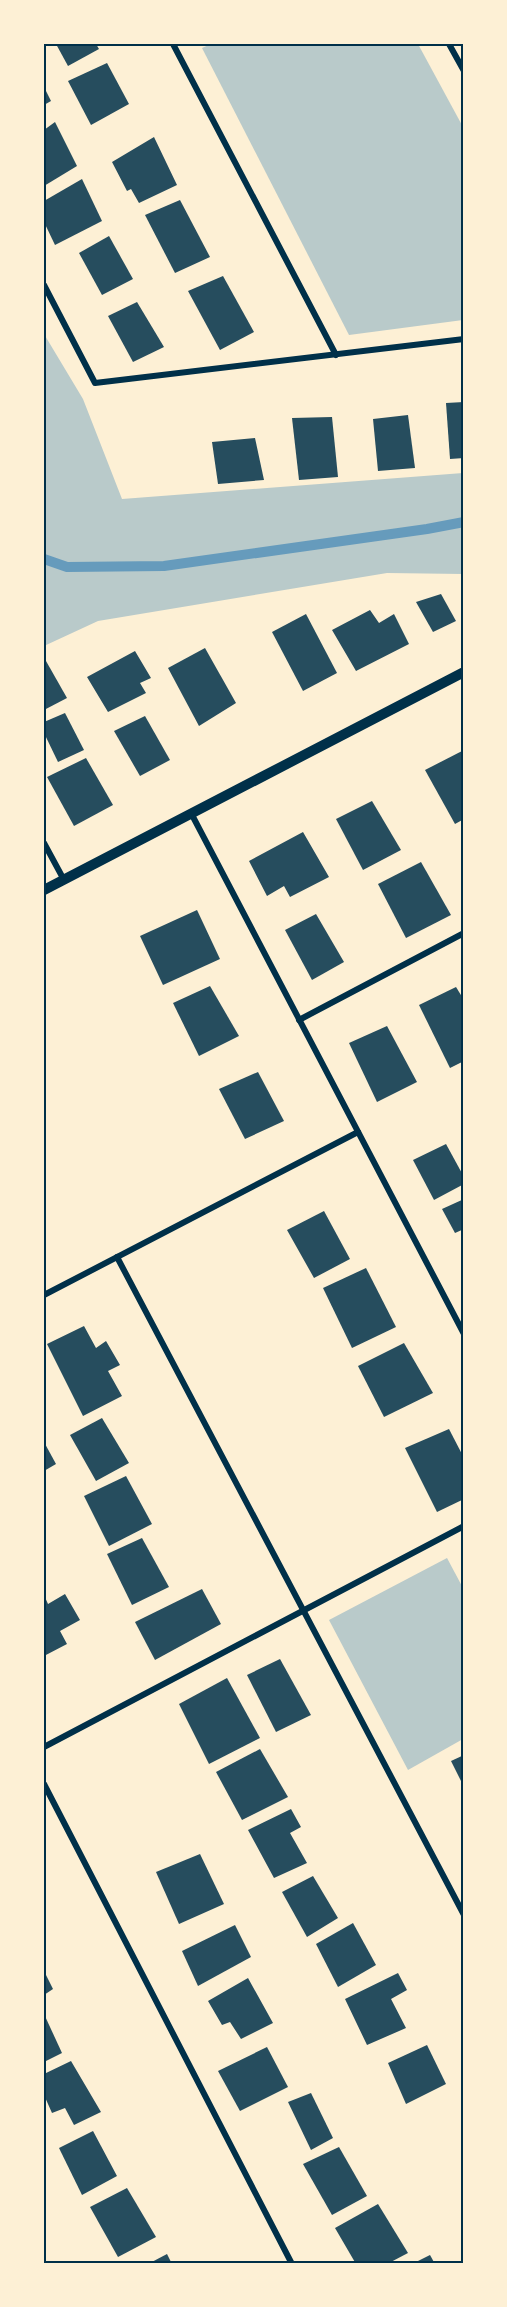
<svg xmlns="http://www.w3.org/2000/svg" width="507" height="2307" font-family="'Public Sans',sans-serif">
	<rect width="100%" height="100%" fill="#fdf0d5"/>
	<g fill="#b9caca">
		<path d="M211 44H418L463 127V320L349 335 202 48Z"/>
		<path d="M44 334 83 399 122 499 463 473V574L387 573 98 621 44 646Z"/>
		<path d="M447 1558 463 1588V1739L408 1770 329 1620Z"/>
	</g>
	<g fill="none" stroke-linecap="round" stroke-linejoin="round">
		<path stroke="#669bbc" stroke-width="10" d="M44 559 67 567 164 566 427 529 464 522"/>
	</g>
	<g fill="#264d5e">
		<path d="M56 44H96L99 49 68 66Z"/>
		<path d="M107 63 129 104 91 125 68 81Z"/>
		<path d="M44 87 51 101 44 105Z"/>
		<path d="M55 122 77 166 44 186V130Z"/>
		<path d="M154 137 177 185 139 203 131 189 127 191 112 162Z"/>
		<path d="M82 179 102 221 55 245 44 222V201Z"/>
		<path d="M180 200 210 257 175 273 145 215Z"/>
		<path d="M109 236 133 279 102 295 79 253Z"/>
		<path d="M223 276 254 332 220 350 188 291Z"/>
		<path d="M137 302 164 347 133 362 108 316Z"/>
		<path d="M464 402V458L450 459 446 403Z"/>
		<path d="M408 415 415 468 378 471 373 419Z"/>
		<path d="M332 417 338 477 299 480 292 418Z"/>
		<path d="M255 438 264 480 218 484 212 442Z"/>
		<path d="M441 594 456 621 433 632 416 602Z"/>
		<path d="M370 610 379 623 394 614 409 644 356 671 332 630Z"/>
		<path d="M306 614 337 673 303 691 272 632Z"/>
		<path d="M205 648 236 703 199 726 168 668Z"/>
		<path d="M135 651 151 678 140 683 146 693 108 712 87 677Z"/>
		<path d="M46 661 67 698 44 710V662Z"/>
		<path d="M65 713 84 750 58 762 44 733V722Z"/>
		<path d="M145 716 170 760 140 776 114 731Z"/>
		<path d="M464 750V819L455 824 425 770Z"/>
		<path d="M86 758 113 805 74 826 47 777Z"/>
		<path d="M372 801 401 850 363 870 336 819Z"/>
		<path d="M303 832 329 877 290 897 284 886 267 896 249 861Z"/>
		<path d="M421 862 451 915 406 938 378 884Z"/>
		<path d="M197 910 220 959 163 985 140 936Z"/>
		<path d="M316 914 344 962 312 980 285 930Z"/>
		<path d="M210 986 239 1036 199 1056 173 1003Z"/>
		<path d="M456 987 464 1000V1061L450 1068 419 1005Z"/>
		<path d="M387 1026 417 1082 377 1102 349 1043Z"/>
		<path d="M258 1072 284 1121 245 1139 219 1089Z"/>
		<path d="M446 1144 464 1177V1184L434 1200 413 1160Z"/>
		<path d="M464 1199V1229L455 1233 442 1209Z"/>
		<path d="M324 1211 350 1259 314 1278 287 1230Z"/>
		<path d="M366 1268 396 1327 352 1348 323 1288Z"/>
		<path d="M84 1326 96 1348 106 1341 120 1365 108 1371 122 1396 83 1416 47 1344Z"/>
		<path d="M404 1343 433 1393 384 1417 358 1366Z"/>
		<path d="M102 1418 129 1463 96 1481 70 1435Z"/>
		<path d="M449 1429 464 1458V1499L437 1512 405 1448Z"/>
		<path d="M44 1442 56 1464 44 1471Z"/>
		<path d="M126 1476 152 1524 109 1546 84 1496Z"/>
		<path d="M142 1538 169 1587 132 1605 107 1554Z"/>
		<path d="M202 1589 221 1624 155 1660 135 1622Z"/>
		<path d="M65 1594 80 1620 60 1631 67 1644 44 1656V1595L48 1604Z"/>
		<path d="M280 1659 311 1715 276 1732 247 1675Z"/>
		<path d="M227 1678 260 1738 209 1764 179 1704Z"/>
		<path d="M260 1749 288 1797 242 1820 216 1772Z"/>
		<path d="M464 1755V1787L451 1761Z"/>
		<path d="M291 1809 301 1827 290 1833 307 1863 274 1878 248 1830Z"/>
		<path d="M200 1854 224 1904 179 1924 156 1872Z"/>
		<path d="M313 1876 338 1918 307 1937 282 1892Z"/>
		<path d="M353 1923 376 1965 338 1987 316 1944Z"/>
		<path d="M235 1925 251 1957 198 1986 182 1951Z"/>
		<path d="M44 1971 53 1989 44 1995Z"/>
		<path d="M398 1973 407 1990 391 1999 406 2028 367 2045 345 1999Z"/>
		<path d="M248 1978 273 2023 241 2039 230 2022 222 2025 208 2001Z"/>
		<path d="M44 2014 62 2053 44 2062Z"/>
		<path d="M427 2045 446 2084 406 2104 388 2063Z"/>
		<path d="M267 2047 288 2087 240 2111 218 2071Z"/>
		<path d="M71 2061 101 2112 74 2125 65 2108 52 2113 44 2095V2074Z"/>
		<path d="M311 2093 333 2138 311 2150 288 2102Z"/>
		<path d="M93 2131 117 2176 82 2195 59 2148Z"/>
		<path d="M339 2147 367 2196 332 2215 303 2164Z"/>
		<path d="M127 2188 156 2237 118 2257 90 2207Z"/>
		<path d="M378 2204 408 2253 387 2264H356L335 2228Z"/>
		<path d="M167 2254 172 2264H148Z"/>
		<path d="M430 2255 435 2264H412Z"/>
	</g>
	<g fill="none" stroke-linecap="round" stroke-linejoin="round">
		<g stroke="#003049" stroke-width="6">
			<path d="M173 44 336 355"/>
			<path d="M449 44 464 71"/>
			<path d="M44 285 95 383 464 339"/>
			<path d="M191 813 464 1334"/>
			<path d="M44 843 64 880"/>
			<path d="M299 1020 464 933"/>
			<path d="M117 1257 464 1915"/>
			<path d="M44 1295 358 1132"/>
			<path d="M44 1747 464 1526"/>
			<path d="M44 1784 292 2264"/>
		</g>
		<path stroke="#003049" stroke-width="10" d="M44 890 464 672"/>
	</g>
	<rect width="507" height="2307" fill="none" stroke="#fdf0d5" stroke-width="90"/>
	<rect x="45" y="45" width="417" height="2217" fill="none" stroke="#003049" stroke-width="2"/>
</svg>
